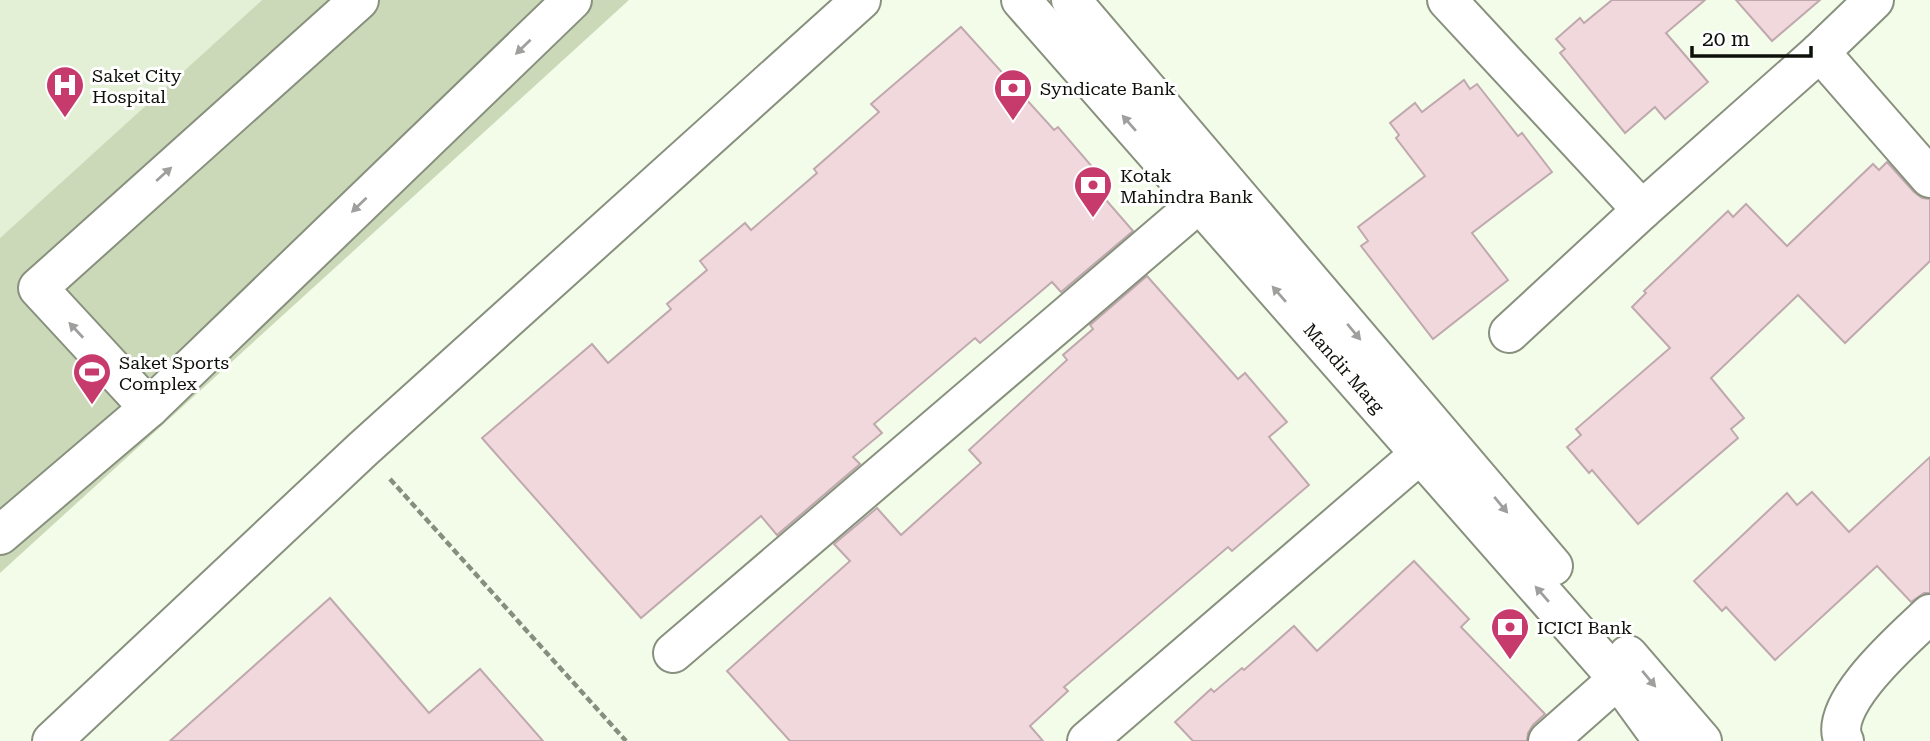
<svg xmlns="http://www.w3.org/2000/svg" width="1930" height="741" font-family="'Roboto Serif',serif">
	<rect width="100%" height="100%" fill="#f2fce8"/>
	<path fill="#e4f0d6" d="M0 0H262L0 238Z"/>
	<path fill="#cbd9b9" d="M262 0H629L0 573V238Z"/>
	<g fill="#f0d8dd" stroke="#c0a9ae" stroke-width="2">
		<path d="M1612 0H1705L1666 33 1708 82 1665 119 1655 107 1625 133 1560 53 1565 49 1556 39 1580 18 1584 23Z"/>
		<path d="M1736 0H1820L1772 41Z"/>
		<path d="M961 27 1054 130 1058 127 1095 170 1086 177 1133 231 1061 292 1052 282 980 343 975 338 874 424 882 433 853 457 860 464 777 535 761 516 641 618 482 438 592 344 608 363 671 309 667 304 707 270 700 261 745 223 751 230 817 173 814 169 879 112 871 104Z"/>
		<path d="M1464 80 1470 89 1477 84 1518 136 1522 133 1552 172 1472 233 1508 280 1433 339 1361 246 1368 241 1358 227 1425 176 1396 138 1399 135 1390 123 1415 103 1422 112Z"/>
		<path d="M1887 162 1914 192 1922 198 1930 199V261L1845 343 1798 295 1711 378 1744 418 1731 429 1738 438 1638 524 1592 470 1589 473 1567 447 1581 435 1576 429 1670 348 1632 307 1646 293 1644 291 1728 211 1733 217 1746 204 1787 246 1873 164 1879 170Z"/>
		<path d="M1147 276 1238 379 1245 373 1287 422 1269 437 1309 485 1232 551 1228 547 1064 687 1068 691 1030 726 1043 741H790L727 671 850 561 834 544 877 508 901 535 981 463 969 450 1067 360 1063 355 1093 329 1090 325Z"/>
		<path d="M1930 457V593H1924L1911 602 1877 566 1775 660 1726 607 1722 611 1694 581 1787 493 1797 505 1812 492 1849 532Z"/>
		<path d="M1414 561 1469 619 1461 627 1545 714 1533 725 1528 733 1527 741H1193L1175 722 1211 689 1214 692 1242 668 1244 670 1294 626 1317 651Z"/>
		<path d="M330 598 429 713 480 669 543 741H170Z"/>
	</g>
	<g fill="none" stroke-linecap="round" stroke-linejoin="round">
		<defs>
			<g id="minor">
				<path d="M359 0 38 288 149 408 572 0"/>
				<path d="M1447 0 1642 210"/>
				<path d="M1874 0 1820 52 1930 178"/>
				<path d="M1509 333 1642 210 1820 52"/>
				<path d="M0 535 149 408"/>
				<path d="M673 653 1199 203"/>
				<path d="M52 741 363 449 861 0"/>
				<path d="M1087 741 1420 454"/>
				<path d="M1548 741 1618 679"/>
				<path d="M1844 741C1825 706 1907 636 1930 614"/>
			</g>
			<g id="major">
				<path d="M1021 0 1618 679 1663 741"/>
				<path d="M1071 0 1553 566"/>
				<path d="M1628 655 1702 741"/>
			</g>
		</defs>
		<use href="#minor" stroke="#88907e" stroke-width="42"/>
		<use href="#major" stroke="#88907e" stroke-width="42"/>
		<path stroke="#878d7f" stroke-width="4.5" stroke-dasharray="7 3.5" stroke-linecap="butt" d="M390 479 626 741"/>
		<use href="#minor" stroke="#fff" stroke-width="38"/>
		<use href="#major" stroke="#fff" stroke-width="38"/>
	</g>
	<defs><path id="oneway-solid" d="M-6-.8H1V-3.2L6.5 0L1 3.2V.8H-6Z" transform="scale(1.75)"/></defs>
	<g fill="#9fa09d">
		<use href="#oneway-solid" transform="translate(523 47) rotate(136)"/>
		<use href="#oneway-solid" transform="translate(1129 123) rotate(-131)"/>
		<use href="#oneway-solid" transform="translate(164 174) rotate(-42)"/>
		<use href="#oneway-solid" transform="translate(359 205) rotate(136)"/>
		<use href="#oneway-solid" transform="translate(1279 294) rotate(-131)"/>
		<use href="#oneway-solid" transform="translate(76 330) rotate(-133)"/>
		<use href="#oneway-solid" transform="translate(1354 332) rotate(50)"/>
		<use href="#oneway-solid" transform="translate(1501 505) rotate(50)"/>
		<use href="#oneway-solid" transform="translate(1542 594) rotate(-131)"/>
		<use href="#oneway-solid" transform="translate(1649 679) rotate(50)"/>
	</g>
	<defs>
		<symbol id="hospital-pin" viewBox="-11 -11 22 30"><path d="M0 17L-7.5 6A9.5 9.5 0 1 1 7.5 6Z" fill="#c73b6c" stroke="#fff"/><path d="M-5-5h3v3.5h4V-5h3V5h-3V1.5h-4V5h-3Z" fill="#fff"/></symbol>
		<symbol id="bank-pin" viewBox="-11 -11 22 30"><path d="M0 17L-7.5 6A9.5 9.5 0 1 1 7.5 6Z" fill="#c73b6c" stroke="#fff"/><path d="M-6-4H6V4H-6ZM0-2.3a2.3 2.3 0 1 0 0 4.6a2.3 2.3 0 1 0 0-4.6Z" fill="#fff"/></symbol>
		<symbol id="stadium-pin" viewBox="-11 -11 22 30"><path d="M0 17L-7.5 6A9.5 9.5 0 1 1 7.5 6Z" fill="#c73b6c" stroke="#fff"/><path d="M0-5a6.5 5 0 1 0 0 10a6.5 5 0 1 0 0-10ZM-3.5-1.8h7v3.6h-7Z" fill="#fff"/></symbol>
	</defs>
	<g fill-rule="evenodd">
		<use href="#hospital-pin" x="43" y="63" width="44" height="60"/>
		<use href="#bank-pin" x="991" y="66" width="44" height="60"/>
		<use href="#bank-pin" x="1071" y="163" width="44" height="60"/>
		<use href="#stadium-pin" x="70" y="350" width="44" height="60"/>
		<use href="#bank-pin" x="1488" y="605" width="44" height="60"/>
	</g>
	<g text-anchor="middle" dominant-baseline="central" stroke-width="6" stroke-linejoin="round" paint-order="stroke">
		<g font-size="18" fill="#0e110a" stroke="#fff" text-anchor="start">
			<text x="92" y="75">Saket City<tspan x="92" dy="21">Hospital</tspan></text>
			<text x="1040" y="88">Syndicate Bank</text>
			<text x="1120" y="175">Kotak<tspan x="1120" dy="21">Mahindra Bank</tspan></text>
			<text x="119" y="362">Saket Sports<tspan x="119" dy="21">Complex</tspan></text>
			<text x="1537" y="627">ICICI Bank</text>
		</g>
		<g font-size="18" fill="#0e110a" stroke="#fff">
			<text transform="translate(1344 368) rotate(49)">Mandir Marg</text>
		</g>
	</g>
	<path d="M1692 46v10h119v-10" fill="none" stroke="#0e110a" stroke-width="3.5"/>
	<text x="1702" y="46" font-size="21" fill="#0e110a" stroke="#ffffff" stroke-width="5" paint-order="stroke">20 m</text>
</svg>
